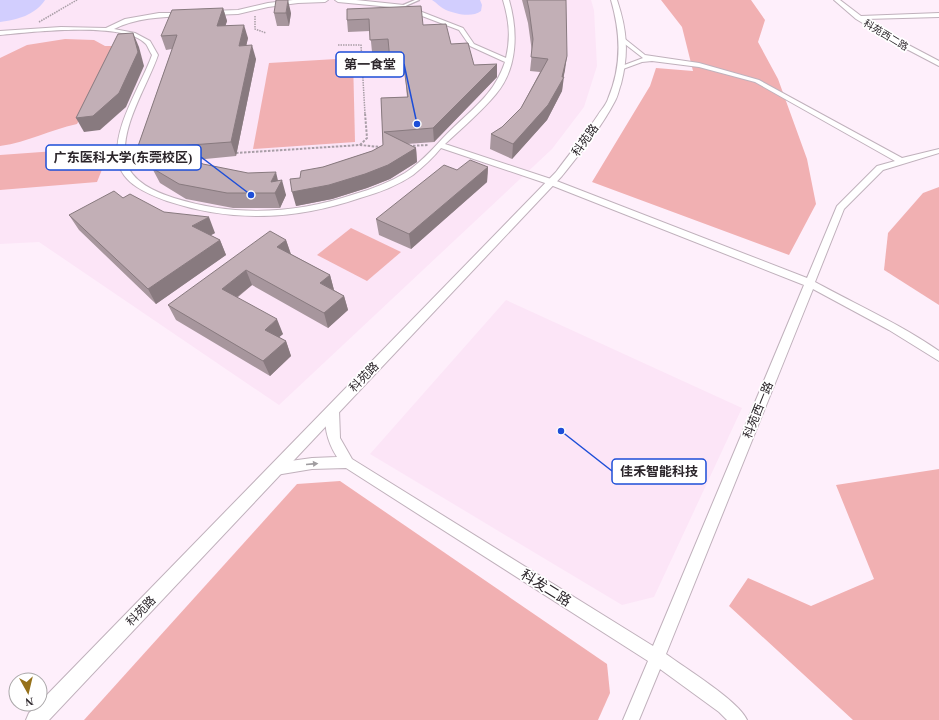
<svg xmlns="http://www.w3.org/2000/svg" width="939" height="720" font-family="'Times New Roman','Noto Sans SC',serif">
	<rect width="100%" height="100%" fill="#feeffb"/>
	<g fill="#fce5f7">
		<path d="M0 0H591L594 10 597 66 584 107 552 149 279 405 39 242 0 244Z"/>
		<path d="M506 300 742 408 654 597 622 605 370 454Z"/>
	</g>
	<g fill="#f1b0b2">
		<path d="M661 0H751L765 20 758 42 778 79 807 159 816 204 789 255 592 182 650 86 656 68 693 71 682 27Z"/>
		<path d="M65 39 94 40 105 46H119L77 124C49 130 29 142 0 146V58L27 45Z"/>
		<path d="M353 58 355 142 253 149 269 63Z"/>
		<path d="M111 147 97 182 0 190V155Z"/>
		<path d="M939 187V305L884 270 888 233 923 193Z"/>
		<path d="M351 228 401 252 367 281 317 255Z"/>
		<path d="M939 469V720H853L729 606 748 578 811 606 874 579 836 485Z"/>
		<path d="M340 481 607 664 610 693 598 720H84L297 484Z"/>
	</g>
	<g fill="#d2cefe">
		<path d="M0 0H45C35 15 17 20 0 22Z"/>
		<path d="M432 0H480L482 5 481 11C472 18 456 14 446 10 441 8 437 3 432 0Z"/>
	</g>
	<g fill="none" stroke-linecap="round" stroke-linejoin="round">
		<defs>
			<path id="service" d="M415 0H419L403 7 401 6Z"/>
			<g id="minor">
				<path d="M293 0H328L325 2 298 3 268 7 238 14 210 15 207 13 210 11 238 10 268 3Z"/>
				<path d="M335 0H356L404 5 463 28 474 44 506 58C511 37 509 20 503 0H509C518 31 518 68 496 94 481 112 462 128 445 144L554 180 807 278 837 206 877 166 895 161 755 82 699 67 652 61 642 62 623 69H619V67L643 58 621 41V39H625L645 55 699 63 759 80 902 158 939 149V153L883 170 844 209 815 282C857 305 900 324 939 351V361L889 330 813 289 666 654C685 668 739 701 747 720H727L719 712 660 669 639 720H623L648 661 346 468 312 469 276 475 272 473 270 469 272 465 276 463 312 458 337 457C328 443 321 422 329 407L333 405 337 407 339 410 340 438 352 459 653 646 804 285 548 184 441 148C433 158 423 167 413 175 397 186 378 193 360 198 295 220 233 223 167 201 148 194 122 184 118 161 112 128 141 86 152 55 150 52 148 47 146 44 125 21 30 32 0 35V31L61 27 106 28 125 19 159 13H187L188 14 185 16C160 17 136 18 114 29L135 33 150 41 158 55C148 85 119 128 126 161 131 182 156 192 174 198 234 217 296 214 355 194 372 189 390 182 405 173 424 161 438 142 454 127 476 106 495 92 505 62L470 46 459 30 401 8 338 2Z"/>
				<path d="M834 0H840L861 16 939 13V17L866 19 901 41 939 61V66L897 44 856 19Z"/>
			</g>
			<path id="tertiary" d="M611 0H617C627 30 629 53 621 84 619 89 618 96 615 101 601 128 581 152 562 176L49 720H26L29 713 38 704H40V702L556 172C570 153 585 135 598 115 601 110 606 105 608 99 622 66 621 34 611 0Z"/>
		</defs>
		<use href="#service" stroke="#c0b1bc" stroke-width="2.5"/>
		<use href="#minor" stroke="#c0b1bc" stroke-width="2"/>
		<use href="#tertiary" stroke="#c0b1bc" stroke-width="2"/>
		<g stroke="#a99ea7" stroke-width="1.5" stroke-dasharray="1.5 1" stroke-linecap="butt">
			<path d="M255 16V29L266 33"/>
			<path d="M39 22 77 0"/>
			<path d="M338 45H361L365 114"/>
		</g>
		<g stroke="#a99ea7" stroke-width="2" stroke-dasharray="2.5 1.5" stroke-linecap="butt">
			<path d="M360 145 367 138 365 113"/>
			<path d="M409 146 428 145"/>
			<path d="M236 153 360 145 380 147"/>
		</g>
		<use href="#service" fill="#fff" fill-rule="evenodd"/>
		<use href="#minor" fill="#fff" fill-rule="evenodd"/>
		<use href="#tertiary" fill="#fff" fill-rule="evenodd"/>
	</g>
	<g fill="#a7969d">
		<path d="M522 0H566L565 70 563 77 562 91 547 120 512 159 490 149 491 134 502 127 521 108 540 72 530 71 532 52 528 23Z"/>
		<path d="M223 8 227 21 225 26 248 38 246 46 256 59 236 156 195 160 203 164 278 180 286 195 280 208H233L186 199 160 183 152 168 163 162 144 164 137 149 172 49 166 50 161 36Z"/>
		<path d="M347 9 423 25 451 44 474 65 497 64V77L434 142 407 144 416 148 417 162 390 179 367 188 332 199 296 206 300 178 323 167 372 151 383 145 381 98 407 97 405 73 391 74 389 52H372L370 31 348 32 347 20Z"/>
		<path d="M274 13H291L289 26H277Z"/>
		<path d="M488 167 487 182 411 249 379 235 376 219 457 170Z"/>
		<path d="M164 212 215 233 210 235 220 240 226 255 156 304 79 230 69 215Z"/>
		<path d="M286 240 291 254 330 275 334 290 344 296 348 310 328 328 252 285 237 298 283 334 279 337 286 341 291 356 270 376 176 320 168 305Z"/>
	</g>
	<g fill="#887a7f">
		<path d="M288 0 291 13 289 26 286 13Z"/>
		<path d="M223 8 227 21 221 40 217 26Z"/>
		<path d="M244 25 248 38 243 60 239 46Z"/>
		<path d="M133 33 139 47 144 66 126 107 100 130 84 132 76 118Z"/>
		<path d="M252 45 256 59 236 156 231 142Z"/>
		<path d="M567 56 565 70 563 80 564 77 562 91 547 120 512 159 513 144Z"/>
		<path d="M497 64V77L434 142 433 128Z"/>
		<path d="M416 148 417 162 390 179 367 188 332 199 296 206 292 192Z"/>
		<path d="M488 167 487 182 411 249 409 234Z"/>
		<path d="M276 172 279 185 282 180 286 195 280 208 271 182Z"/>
		<path d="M209 217 215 233 199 242 192 226Z"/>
		<path d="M220 240 226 255 156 304 148 289Z"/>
		<path d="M286 240 291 255 277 247Z"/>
		<path d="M246 270 252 285 228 304 222 289Z"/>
		<path d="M330 275 334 290 320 283Z"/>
		<path d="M344 296 348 310 328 328 324 313Z"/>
		<path d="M277 319 283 334 271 344 265 330Z"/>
		<path d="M286 341 291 356 270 376 263 361Z"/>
	</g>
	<g fill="#c2afb6" stroke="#887a7f">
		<path d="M276 0H288L286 13H274Z"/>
		<path d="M527 0H566L567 56 562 77H564L548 105 513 144 491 134 502 127 521 108 548 59 531 57 533 39 529 9Z"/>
		<path d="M421 6 423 25 446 24 451 44 468 43 474 65 497 64 433 128 384 132 416 148 388 165 365 174 329 185 292 192 290 179 300 178 301 171 323 167 372 151 383 145 381 98 408 97 403 60 390 61 388 39 370 40 369 19 347 20V9Z"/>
		<path d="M223 8 217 26 244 25 239 46 252 45 231 142 137 149 177 35 161 36 172 10Z"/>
		<path d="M133 33 138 52 119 93 93 116 76 118 118 34Z"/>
		<path d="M180 153 203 164 248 173 276 172 271 182 282 180 275 193H227L179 184 152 168Z"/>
		<path d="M470 160 488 167 409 234 376 219 444 165 457 170Z"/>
		<path d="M114 191 123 198 130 194 164 212 209 217 192 226 220 240 148 289 69 215Z"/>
		<path d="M270 231 286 240 277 247 330 275 320 283 344 296 324 313 246 270 222 289 277 319 265 330 286 341 263 361 168 305Z"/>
	</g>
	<defs><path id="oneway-solid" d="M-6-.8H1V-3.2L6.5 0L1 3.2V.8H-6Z"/></defs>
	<use fill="#a09da0" href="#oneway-solid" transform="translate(312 464) rotate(-5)"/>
	<g text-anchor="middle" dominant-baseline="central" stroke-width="3.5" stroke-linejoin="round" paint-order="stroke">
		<g font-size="10" fill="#2c262b" stroke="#fff">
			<text transform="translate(886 35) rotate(31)">科苑西二路</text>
		</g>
		<g font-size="12" fill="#2c262b" stroke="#fff">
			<text transform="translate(585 140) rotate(-54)">科苑路</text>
			<text transform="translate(364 377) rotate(-46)">科苑路</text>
			<text transform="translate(758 410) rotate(-68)">科苑西一路</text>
			<text transform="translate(141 611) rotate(-46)">科苑路</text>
		</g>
		<g font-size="14" fill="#2c262b" stroke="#fff">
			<text transform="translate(546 588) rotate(32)">科发二路</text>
		</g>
	</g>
	<path fill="none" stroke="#1d4ed8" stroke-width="1.5" d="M417 124L404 64M251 195L201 157M561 431L612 471"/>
	<g fill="#1d4ed8" stroke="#fff" stroke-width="1.5">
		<circle cx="417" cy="124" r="4"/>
		<circle cx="251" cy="195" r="4"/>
		<circle cx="561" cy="431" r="4"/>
	</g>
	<g fill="#fff" stroke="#1d4ed8" stroke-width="1.5">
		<rect x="336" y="52" width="68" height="25" rx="4"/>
		<rect x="46" y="145" width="155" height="25" rx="4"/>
		<rect x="612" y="459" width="94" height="25" rx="4"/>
	</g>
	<g font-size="13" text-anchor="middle" font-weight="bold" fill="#2c262b">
		<text x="370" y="69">第一食堂</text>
		<text x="123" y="162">广东医科大学(东莞校区)</text>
		<text x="659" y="476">佳禾智能科技</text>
	</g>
	<g transform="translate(28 692) rotate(172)"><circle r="19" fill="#ffffff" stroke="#aba8aa"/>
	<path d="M0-3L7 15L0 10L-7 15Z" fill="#96711a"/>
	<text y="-6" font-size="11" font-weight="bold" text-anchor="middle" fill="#2c262b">N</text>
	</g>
</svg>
